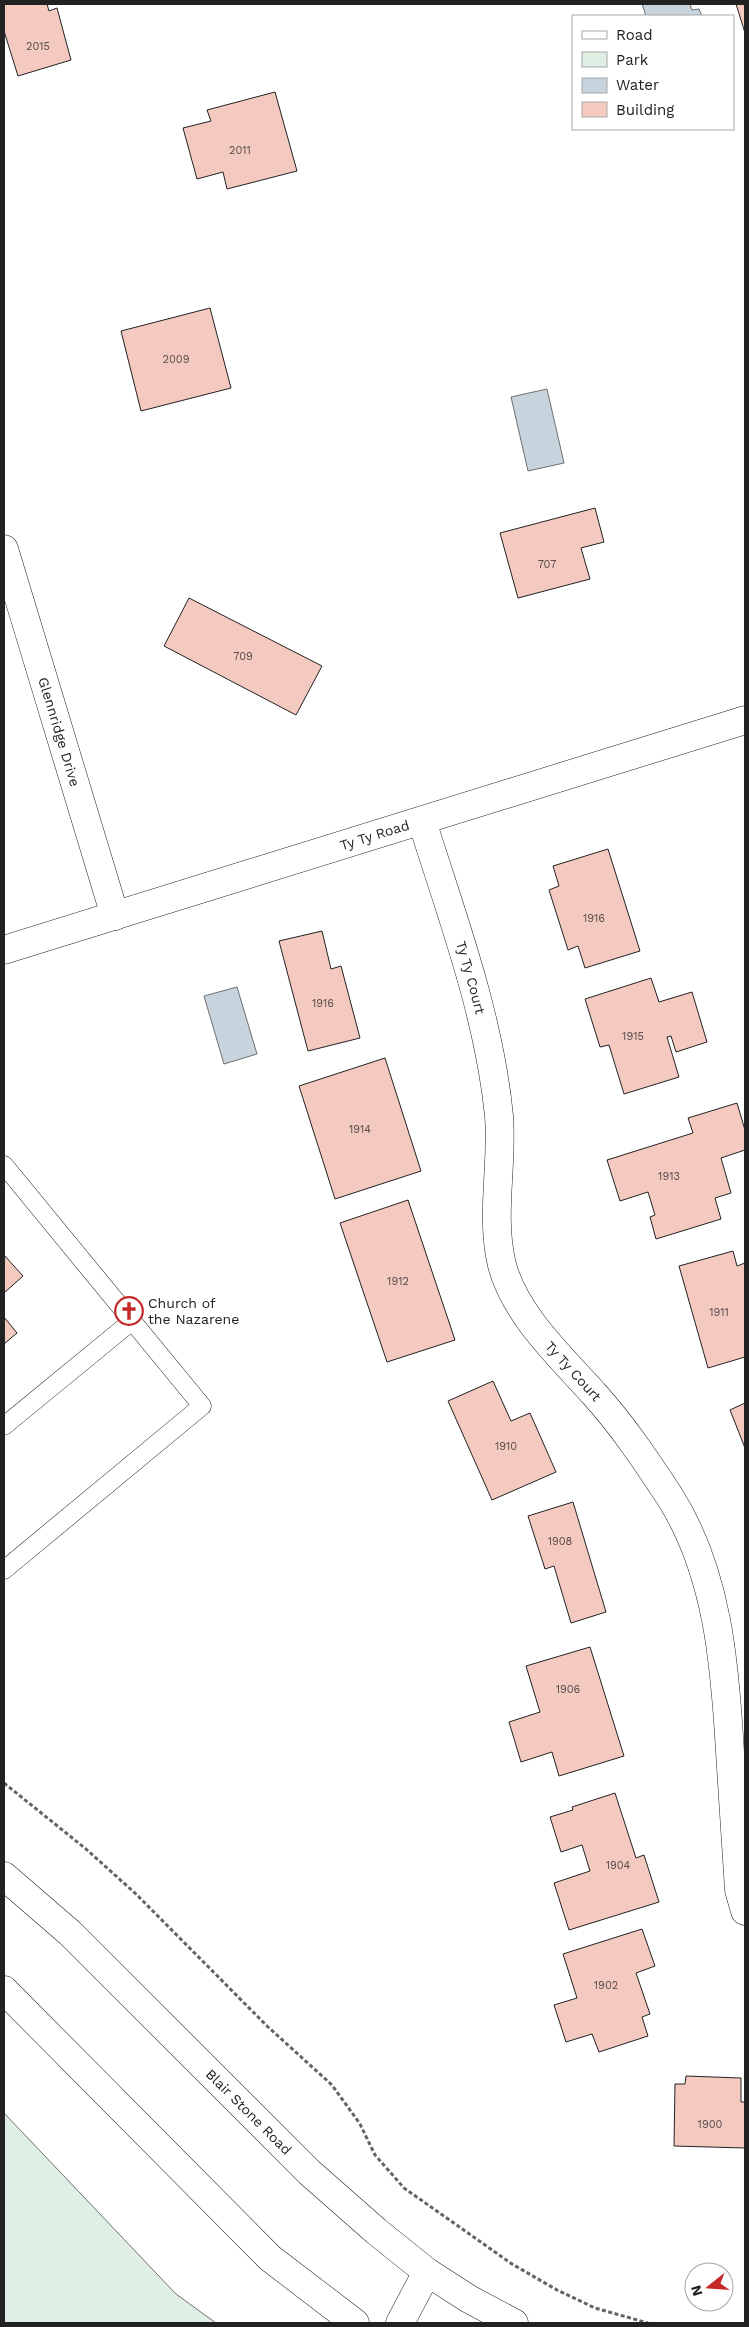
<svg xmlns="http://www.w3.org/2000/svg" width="749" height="2327" font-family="'Work Sans',sans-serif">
	<rect width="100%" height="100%" fill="#fff"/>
	<path fill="#e0efe3" stroke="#6f6f6f" d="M4 2113 176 2294 216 2323H4Z"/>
	<g fill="#c7d3dd" stroke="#6f6f6f">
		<path d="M642 4H690L692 10 699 9 702 16H646Z"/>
		<path d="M547 389 564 463 528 471 511 397Z"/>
		<path d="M237 987 257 1054 224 1064 204 996Z"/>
	</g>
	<g fill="#f3c9c0" stroke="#222">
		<path d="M4 4H47L49 11 57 8 71 60 18 76 4 31Z"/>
		<path d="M736 4H745V33Z"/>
		<path d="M275 92 297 171 227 189 223 172 197 179 183 128 211 121 207 110Z"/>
		<path d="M210 308 231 388 141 411 121 331Z"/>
		<path d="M595 508 604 542 581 548 590 579 518 598 500 533Z"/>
		<path d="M189 598 322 666 296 715 164 646Z"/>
		<path d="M608 849 640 951 585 968 578 946 568 950 549 890 559 886 553 866Z"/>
		<path d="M322 931 331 969 341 966 360 1038 308 1051 279 941Z"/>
		<path d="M651 978 659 1002 692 992 707 1042 676 1052 671 1036 667 1037 679 1077 624 1094 609 1045 600 1047 585 999Z"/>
		<path d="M385 1058 421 1171 335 1199 299 1086Z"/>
		<path d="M737 1103 745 1130V1150L721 1158 731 1193 715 1198 721 1219 656 1239 650 1217 655 1215 648 1192 620 1201 607 1160 693 1133 688 1118Z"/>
		<path d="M408 1200 455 1340 387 1362 340 1223Z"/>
		<path d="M733 1251 737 1266 745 1263V1357L708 1368 679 1266Z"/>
		<path d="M4 1255 23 1276 4 1293Z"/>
		<path d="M4 1317 17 1333 4 1344Z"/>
		<path d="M493 1381 511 1421 530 1413 556 1472 492 1500 448 1401Z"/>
		<path d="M745 1403V1448L730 1410Z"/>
		<path d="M573 1502 606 1612 571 1623 554 1566 545 1569 528 1516Z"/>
		<path d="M590 1647 624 1756 559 1776 552 1752 521 1762 509 1722 540 1712 526 1666Z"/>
		<path d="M615 1793 636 1858 644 1855 659 1902 569 1930 554 1883 590 1871 582 1845 561 1852 550 1817 573 1810 572 1807Z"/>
		<path d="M642 1929 655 1966 636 1973 650 2014 642 2017 648 2036 599 2052 592 2034 566 2042 554 2005 577 1998 563 1954Z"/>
		<path d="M686 2076 741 2078V2102H745V2148L674 2146 675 2084H685Z"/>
	</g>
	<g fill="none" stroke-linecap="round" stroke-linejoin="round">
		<defs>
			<g id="service">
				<path d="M4 1165 202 1406 4 1570"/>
				<path d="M4 1426 132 1321"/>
			</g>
			<g id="minor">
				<path id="s1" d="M4 549 115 916"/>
				<path id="s2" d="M422 821C452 917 489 1014 499 1116 503 1165 490 1216 502 1265 515 1315 562 1358 595 1395 623 1426 647 1462 670 1497 718 1573 725 1665 730 1752 733 1798 736 1844 739 1890L745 1911"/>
				<path id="s3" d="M4 950 745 720"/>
			</g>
			<g id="secondary">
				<path id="s4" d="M4 1876 70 1933 309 2172 376 2231 427 2272 469 2299 514 2323"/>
				<path d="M4 1990 270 2258 355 2323"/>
				<path d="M400 2323 427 2272"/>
			</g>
		</defs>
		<use href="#service" stroke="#222" stroke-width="19"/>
		<use href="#minor" stroke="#222" stroke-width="29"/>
		<use href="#secondary" stroke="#222" stroke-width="29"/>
		<path stroke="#646464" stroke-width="3" stroke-dasharray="4 2.5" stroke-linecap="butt" d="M4 1783 86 1849 136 1894 267 2026 332 2085 360 2124 375 2155 404 2188 512 2264 557 2290 595 2308 648 2323"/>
		<use href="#service" stroke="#fff" stroke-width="18"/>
		<use href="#minor" stroke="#fff" stroke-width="28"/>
		<use href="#secondary" stroke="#fff" stroke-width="28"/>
	</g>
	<defs>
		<symbol id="church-ring" viewBox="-11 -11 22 22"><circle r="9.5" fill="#fff" stroke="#c62828" stroke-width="1.5"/><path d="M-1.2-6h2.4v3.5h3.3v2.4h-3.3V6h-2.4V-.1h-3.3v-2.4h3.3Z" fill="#c62828"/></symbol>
	</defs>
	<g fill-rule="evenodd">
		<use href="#church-ring" x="113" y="1295" width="32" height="32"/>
	</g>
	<g text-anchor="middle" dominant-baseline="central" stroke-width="4" stroke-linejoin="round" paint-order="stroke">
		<g font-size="11" fill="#564c4a">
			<text x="38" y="46">2015</text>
			<text x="240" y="150">2011</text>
			<text x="176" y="359">2009</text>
			<text x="547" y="564">707</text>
			<text x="243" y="656">709</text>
			<text x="594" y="918">1916</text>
			<text x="323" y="1003">1916</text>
			<text x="633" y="1036">1915</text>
			<text x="360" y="1129">1914</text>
			<text x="669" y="1176">1913</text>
			<text x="398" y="1281">1912</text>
			<text x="719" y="1312">1911</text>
			<text x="506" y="1446">1910</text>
			<text x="560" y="1541">1908</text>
			<text x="568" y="1689">1906</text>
			<text x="618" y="1865">1904</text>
			<text x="606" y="1985">1902</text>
			<text x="710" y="2124">1900</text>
		</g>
		<g font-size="14" fill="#222" stroke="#fff">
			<text stroke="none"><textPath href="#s1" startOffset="191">Glennridge Drive</textPath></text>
			<text stroke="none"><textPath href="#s3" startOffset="388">Ty Ty Road</textPath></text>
			<text stroke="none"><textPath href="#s2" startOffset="164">Ty Ty Court</textPath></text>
			<text stroke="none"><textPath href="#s2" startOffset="584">Ty Ty Court</textPath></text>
			<text stroke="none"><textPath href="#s4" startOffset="340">Blair Stone Road</textPath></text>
		</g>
		<g font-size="14" fill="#222" stroke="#fff" text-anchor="start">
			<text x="148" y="1303">Church of<tspan x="148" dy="16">the Nazarene</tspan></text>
		</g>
	</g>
	<rect width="749" height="2327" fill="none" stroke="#222222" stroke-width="10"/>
	<rect x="572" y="15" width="162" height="115" fill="#ffffff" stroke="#a7a7a7"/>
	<rect x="582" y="31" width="25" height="8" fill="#ffffff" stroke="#a7a7a7"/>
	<text x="616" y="40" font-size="15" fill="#222222">Road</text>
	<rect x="582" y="52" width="25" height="15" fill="#e0efe3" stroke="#a7a7a7"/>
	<text x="616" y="65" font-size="15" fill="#222222">Park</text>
	<rect x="582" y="78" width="25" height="15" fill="#c7d3dd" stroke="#a7a7a7"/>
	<text x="616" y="90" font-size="15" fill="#222222">Water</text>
	<rect x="582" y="102" width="25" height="15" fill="#f3c9c0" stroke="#a7a7a7"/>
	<text x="616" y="115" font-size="15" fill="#222222">Building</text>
	<g transform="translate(709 2287) rotate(253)"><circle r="24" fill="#ffffff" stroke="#a7a7a7"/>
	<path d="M0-4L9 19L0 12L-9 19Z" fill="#c62828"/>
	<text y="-8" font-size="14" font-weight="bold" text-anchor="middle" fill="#222222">N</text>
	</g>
</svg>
